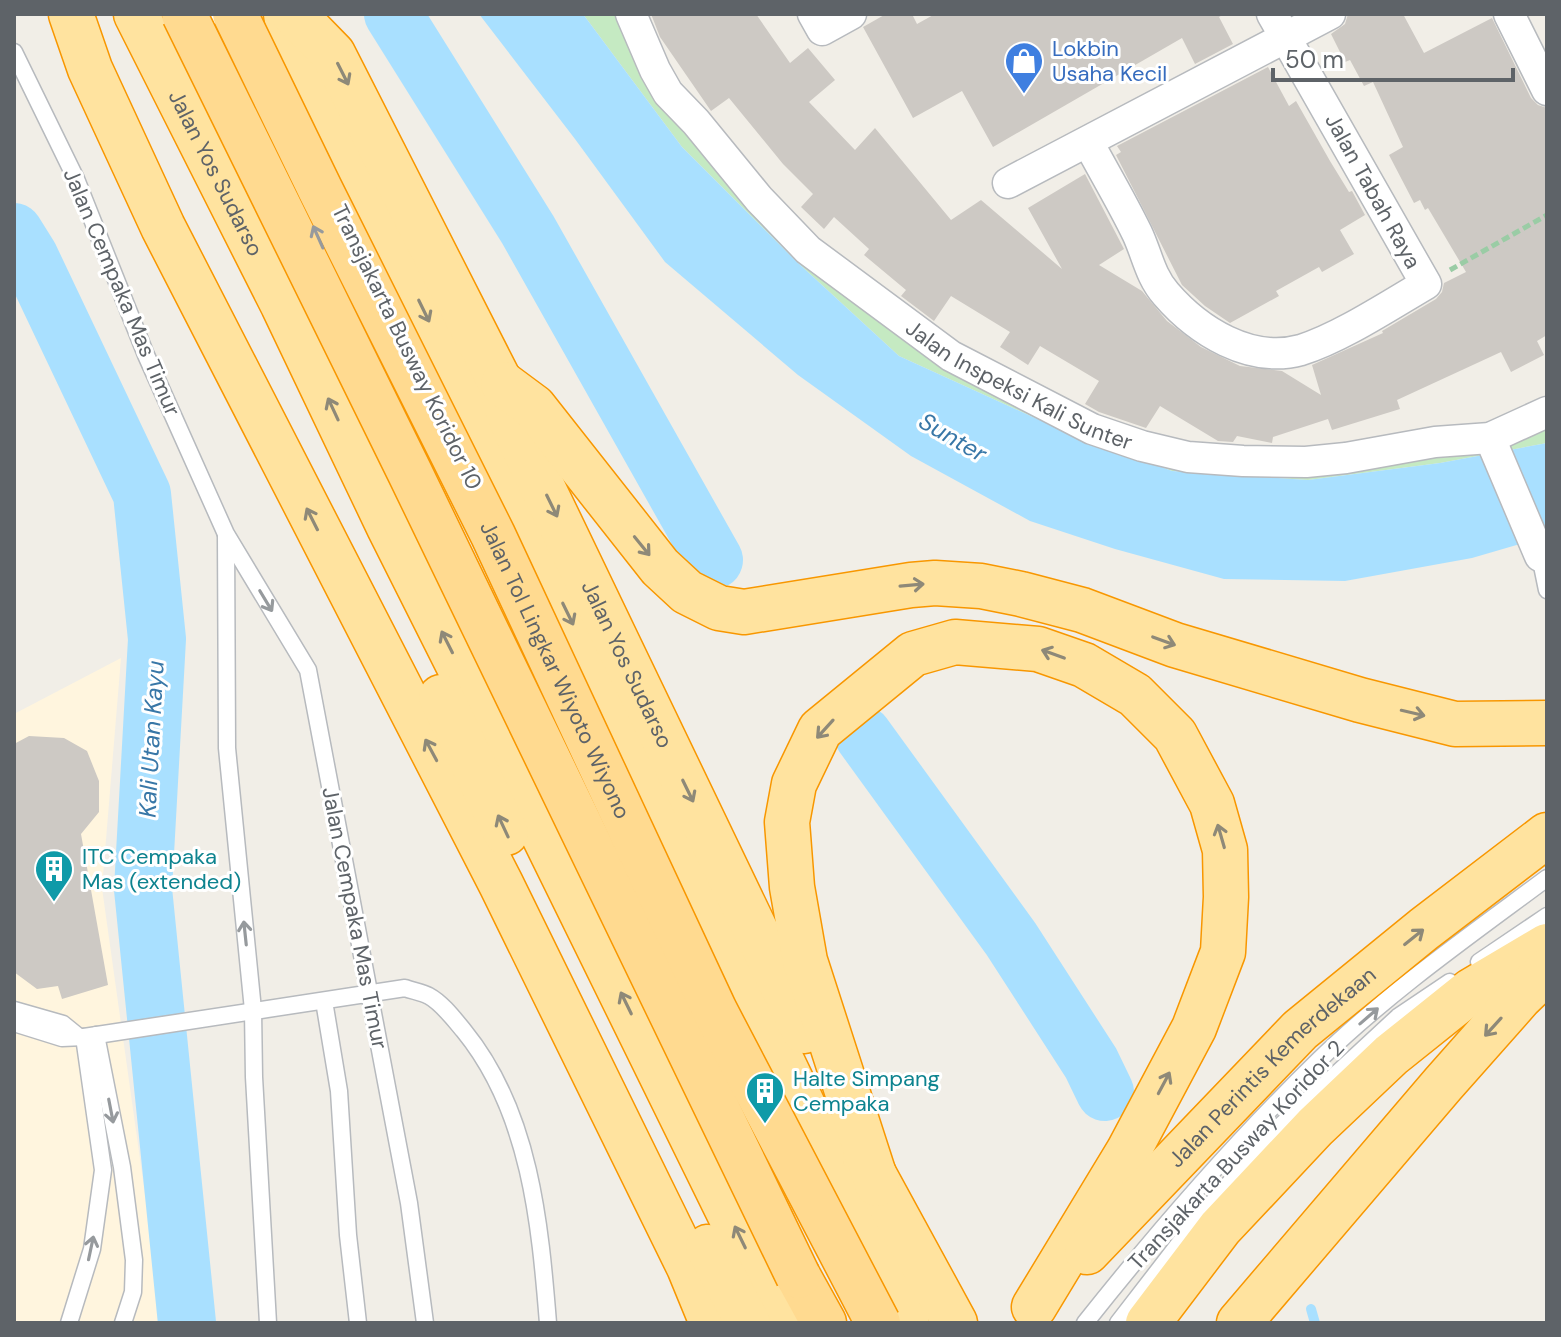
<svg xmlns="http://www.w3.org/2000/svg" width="1561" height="1337" font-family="'DM Sans',sans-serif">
	<rect width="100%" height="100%" fill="#f1eee7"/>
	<path fill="#fff5de" d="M121 658 102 888 163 1323H14V714Z"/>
	<path fill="#c5eac2" d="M583 14H631L637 31 808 250 1092 429 1306 462 1547 412V443L1440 463 1308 480 1172 471 1035 418 899 356 797 262 682 147Z"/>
	<path fill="#a9e0ff" d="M479 14H583L682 147 797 262 899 356 1035 418 1172 471 1308 480 1440 463 1547 443V536L1472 558 1345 581 1224 579 1115 549 1030 521 911 456 798 375 665 262 575 139Z"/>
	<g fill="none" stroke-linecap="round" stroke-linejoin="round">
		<path stroke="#a9e0ff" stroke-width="10" d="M1311 1309 1315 1323"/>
		<g stroke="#a9e0ff" stroke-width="58">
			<path d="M393 14 528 230 714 560"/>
			<path d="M14 232 29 256 142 494 157 639 143 889 187 1323"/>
			<path d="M863 735 1011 939 1091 1063 1105 1092"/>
		</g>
	</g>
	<g fill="#cdc9c4">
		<path d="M651 14H756L790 63 808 48 835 80 809 102 855 150 875 128 951 220 981 200 1062 269 1028 208 1085 174 1124 249 1099 265 1142 291 1167 321 1201 347 1240 366 1282 371 1321 395 1312 365 1383 333 1382 331 1436 299 1442 292 1444 283 1466 272 1428 208 1425 210 1420 200 1414 203 1389 155 1403 147 1373 82 1364 86 1350 60 1345 62 1331 34 1345 24 1348 14H1403L1424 53 1492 18 1531 98 1538 105 1547 108V335L1537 341 1544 355 1511 372 1501 352 1397 400 1400 409 1332 430 1328 419 1273 437 1272 443 1237 436 1233 442 1218 441 1160 406 1146 428 1099 412 1085 404 1099 381 1040 346 1028 365 1000 347 1010 332 951 296 934 321 901 296 906 290 864 255 869 249 834 217 824 229 801 207 813 194 783 164 729 98 711 111 660 37Z"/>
		<path d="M886 14H912L917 24 935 14H1224L1219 17 1233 44 1195 64 1182 38 993 147 962 91 913 118 863 27Z"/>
		<path d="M1268 67 1289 106 1296 101 1330 161 1349 192 1352 191 1365 215 1340 230 1354 254 1322 272 1319 267 1276 291 1279 296 1230 323 1205 306 1182 285 1116 155 1121 152 1117 146Z"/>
		<path d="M29 736 64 738 87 751 99 781V812L81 834 108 985 62 999 58 986 37 989 14 972V744Z"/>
	</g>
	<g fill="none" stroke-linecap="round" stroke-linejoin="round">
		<defs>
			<g id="service">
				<path d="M209 14 240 73"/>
				<path d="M14 52 76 179 146 355 226 534 308 670 409 1203 425 1323"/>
				<path d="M297 191 324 250"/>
				<path d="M226 535 227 748 253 1010 254 1077 268 1323"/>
				<path d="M1540 556 1547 590"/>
				<path d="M1479 962 1547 916"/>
				<path d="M324 1001 339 1091 348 1235 358 1323"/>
				<path d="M14 1010 63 1024 79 1037"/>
				<path d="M14 1023 62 1038 84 1037 405 988C413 991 422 992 429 996 442 1003 454 1019 464 1031 530 1112 540 1223 548 1323"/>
				<path d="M96 1035 122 1167 134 1260 133 1292 123 1323"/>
				<path d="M69 1323 92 1249 103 1170 84 1037"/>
				<path d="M1085 1323C1158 1231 1235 1142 1319 1060 1389 992 1469 936 1547 878"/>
				<path d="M1118 1323 1196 1222 1273 1133 1398 1017 1450 982"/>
			</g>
			<g id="minor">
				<path id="s1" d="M631 14 655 70 668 93 696 122 759 199 808 250 951 356 1092 429 1142 446 1188 457 1243 461 1306 462 1346 458 1435 442 1490 438 1547 412"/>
				<path d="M813 14 822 30 851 14"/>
				<path d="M1509 14 1547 90"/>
				<path d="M1088 142C1104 172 1122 202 1137 233 1147 254 1150 276 1166 294 1198 331 1250 364 1301 350 1340 338 1390 305 1426 284L1272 14"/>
				<path d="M1008 183 1330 14"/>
				<path d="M1490 438 1540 556"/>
			</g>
			<g id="trunk">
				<path d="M71 14 90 69 163 227 501 884 689 1267 712 1323"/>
				<path id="s2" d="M136 14 283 305 389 527 532 812 783 1323"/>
				<path d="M286 14 294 65 392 245 907 1323"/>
				<path id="s3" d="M294 14 333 54 500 382 509 414 518 436 804 1031"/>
				<path d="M503 384 534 407 660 567 687 592 719 608 744 612 911 585 935 583 981 586 1021 594 1082 610 1175 645 1360 700 1455 724 1547 723"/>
				<path d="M441 697 506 833"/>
				<path d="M865 1158 955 1323"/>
				<path d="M877 1184 805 961 792 887 787 822 794 784 820 730 913 654 955 642 1038 649 1084 665 1135 695 1175 735 1212 804 1225 850 1226 897 1223 952 1194 1028 1128 1152 1034 1307"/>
				<path d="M708 1247 748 1323"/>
				<path id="s4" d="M1087 1252 1300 1030 1424 929 1547 835"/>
				<path d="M1148 1323 1220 1228 1315 1127 1391 1055 1471 991 1547 946"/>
				<path d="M1239 1323 1443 1084 1520 997 1547 971"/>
			</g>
			<path id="motorway" d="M798 1276 824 1323"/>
		</defs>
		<use href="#service" stroke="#b7babe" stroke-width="19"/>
		<use href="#minor" stroke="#b7babe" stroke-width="33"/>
		<use href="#trunk" stroke="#f89700" stroke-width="47"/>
		<use href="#motorway" stroke="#f89700" stroke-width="47"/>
		<path stroke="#9acca5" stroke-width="5" stroke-dasharray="8 4" stroke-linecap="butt" d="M1450 270 1547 215"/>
		<use href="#service" stroke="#fff" stroke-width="16"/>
		<use href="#minor" stroke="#fff" stroke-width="30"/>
		<use href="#trunk" stroke="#ffe39f" stroke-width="44"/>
		<use href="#motorway" stroke="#ffda90" stroke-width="44"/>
		<defs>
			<g id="motorway-bridge">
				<path d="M184 14 409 471 798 1276"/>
				<path id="s5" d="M235 14 320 189 493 535 715 1011 878 1323"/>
			</g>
		</defs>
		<use href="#motorway-bridge" stroke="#f89700" stroke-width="47" stroke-linecap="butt"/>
		<use href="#motorway-bridge" stroke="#ffda90" stroke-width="44"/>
	</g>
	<defs><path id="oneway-shaft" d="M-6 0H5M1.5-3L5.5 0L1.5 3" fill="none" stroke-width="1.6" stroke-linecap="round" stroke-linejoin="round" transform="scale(2)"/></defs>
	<g stroke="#8e8978">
		<use href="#oneway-shaft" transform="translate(343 74) rotate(63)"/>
		<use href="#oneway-shaft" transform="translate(424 311) rotate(64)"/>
		<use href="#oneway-shaft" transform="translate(333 409) rotate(-115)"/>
		<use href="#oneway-shaft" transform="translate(552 506) rotate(64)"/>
		<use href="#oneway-shaft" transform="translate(312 519) rotate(-117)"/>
		<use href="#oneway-shaft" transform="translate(642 546) rotate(51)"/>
		<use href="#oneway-shaft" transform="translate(912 585) rotate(-5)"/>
		<use href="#oneway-shaft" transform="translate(568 614) rotate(64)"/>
		<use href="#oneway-shaft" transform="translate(1164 641) rotate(20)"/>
		<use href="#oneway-shaft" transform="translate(447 642) rotate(-117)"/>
		<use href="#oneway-shaft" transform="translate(1053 654) rotate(-160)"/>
		<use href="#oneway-shaft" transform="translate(1413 713) rotate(13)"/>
		<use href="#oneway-shaft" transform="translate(825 729) rotate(132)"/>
		<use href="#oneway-shaft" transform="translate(431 750) rotate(-118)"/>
		<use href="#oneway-shaft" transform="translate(688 791) rotate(64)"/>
		<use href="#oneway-shaft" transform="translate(503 826) rotate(-115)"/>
		<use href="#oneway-shaft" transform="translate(1221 836) rotate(-106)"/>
		<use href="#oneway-shaft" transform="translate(1414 937) rotate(-39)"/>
		<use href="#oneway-shaft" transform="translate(626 1003) rotate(-116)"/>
		<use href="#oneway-shaft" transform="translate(1493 1027) rotate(132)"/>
		<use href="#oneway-shaft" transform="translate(1164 1083) rotate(-62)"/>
		<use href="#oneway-shaft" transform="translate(740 1237) rotate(-116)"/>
	</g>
	<g stroke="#969a9d">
		<use href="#oneway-shaft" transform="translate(318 237) rotate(-114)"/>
		<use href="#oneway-shaft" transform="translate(266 601) rotate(59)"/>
		<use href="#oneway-shaft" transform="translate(245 933) rotate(-96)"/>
		<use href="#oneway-shaft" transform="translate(1369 1016) rotate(-41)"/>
		<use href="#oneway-shaft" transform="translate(111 1111) rotate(79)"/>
		<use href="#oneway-shaft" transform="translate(91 1248) rotate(-78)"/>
	</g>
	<defs>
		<symbol id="shop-pin" viewBox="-11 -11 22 30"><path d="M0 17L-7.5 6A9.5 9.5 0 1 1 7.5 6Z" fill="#3f7fe0" stroke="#fff"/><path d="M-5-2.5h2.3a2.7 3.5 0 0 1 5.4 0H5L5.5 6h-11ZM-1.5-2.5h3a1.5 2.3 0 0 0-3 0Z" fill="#fff"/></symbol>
		<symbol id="building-pin" viewBox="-11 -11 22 30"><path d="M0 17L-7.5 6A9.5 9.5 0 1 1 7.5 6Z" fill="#0f9aa8" stroke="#fff"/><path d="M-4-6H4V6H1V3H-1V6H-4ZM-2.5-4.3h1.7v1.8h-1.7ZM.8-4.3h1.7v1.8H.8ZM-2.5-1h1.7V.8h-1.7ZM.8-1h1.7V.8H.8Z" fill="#fff"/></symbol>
	</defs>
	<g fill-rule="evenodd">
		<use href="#shop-pin" x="1002" y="39" width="44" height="60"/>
		<use href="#building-pin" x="32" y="847" width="44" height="60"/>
		<use href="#building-pin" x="743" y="1069" width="44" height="60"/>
	</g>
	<g text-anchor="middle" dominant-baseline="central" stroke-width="6" stroke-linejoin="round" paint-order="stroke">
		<g font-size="22" fill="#366cbe" stroke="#fff" text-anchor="start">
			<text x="1052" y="48">Lokbin<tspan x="1052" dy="25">Usaha Kecil</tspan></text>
		</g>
		<g font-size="22" fill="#5e6368" stroke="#fff">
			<text stroke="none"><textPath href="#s2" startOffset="178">Jalan Yos Sudarso</textPath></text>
			<text transform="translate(1373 191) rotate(61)">Jalan Tabah Raya</text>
			<text transform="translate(122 292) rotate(67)">Jalan Cempaka Mas Timur</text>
			<text transform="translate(407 347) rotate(64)">Transjakarta Busway Koridor 10</text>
			<text stroke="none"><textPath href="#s1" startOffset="550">Jalan Inspeksi Kali Sunter</textPath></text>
			<text stroke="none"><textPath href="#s3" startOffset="734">Jalan Yos Sudarso</textPath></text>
			<text stroke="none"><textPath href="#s5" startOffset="730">Jalan Tol Lingkar Wiyoto Wiyono</textPath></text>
			<text transform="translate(355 918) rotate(79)">Jalan Cempaka Mas Timur</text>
			<text stroke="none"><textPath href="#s4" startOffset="262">Jalan Perintis Kemerdekaan</textPath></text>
			<text transform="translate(1236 1155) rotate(-47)">Transjakarta Busway Koridor 2</text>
		</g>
		<g font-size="22" fill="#0d838f" stroke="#fff" text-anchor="start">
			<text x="82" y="856">ITC Cempaka<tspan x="82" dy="25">Mas (extended)</tspan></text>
			<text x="793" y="1078">Halte Simpang<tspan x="793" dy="25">Cempaka</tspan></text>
		</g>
		<g font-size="24" font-style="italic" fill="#3877a7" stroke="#fff">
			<text transform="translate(953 437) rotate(30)">Sunter</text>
			<text transform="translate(151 739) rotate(-87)">Kali Utan Kayu</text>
		</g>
	</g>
	<rect width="1561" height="1337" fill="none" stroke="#5e6368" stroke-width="32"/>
	<path d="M1273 68v12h240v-12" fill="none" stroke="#5e6368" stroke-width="4"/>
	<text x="1285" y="68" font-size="24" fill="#5e6368" stroke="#ffffff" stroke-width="6" paint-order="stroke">50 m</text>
</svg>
